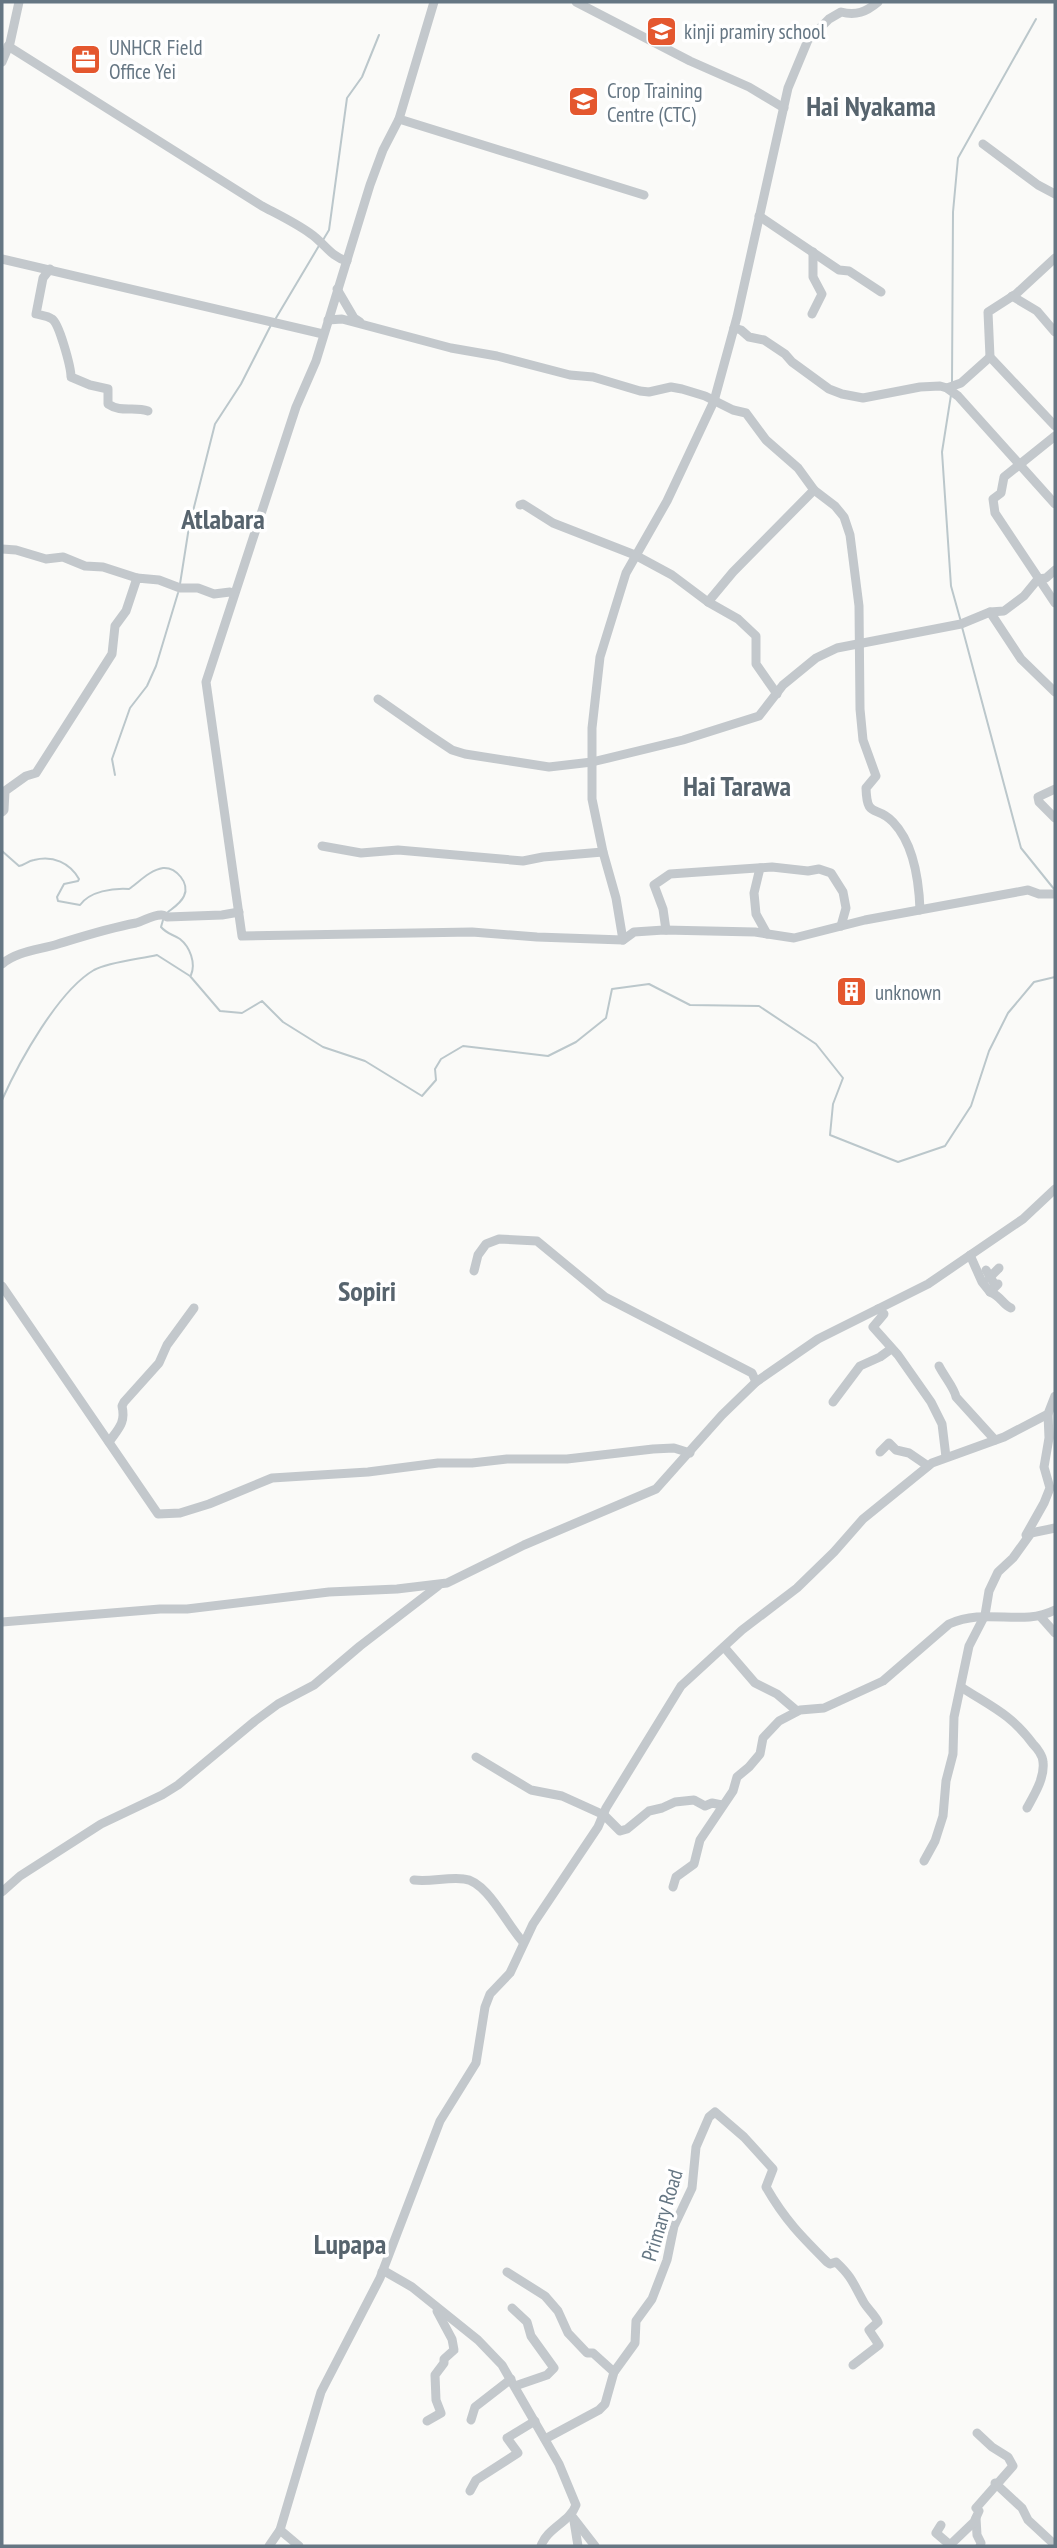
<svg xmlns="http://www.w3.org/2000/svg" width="1057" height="2548" font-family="'PT Sans Narrow',sans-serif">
	<rect width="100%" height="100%" fill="#fafaf8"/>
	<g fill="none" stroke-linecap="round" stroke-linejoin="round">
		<g stroke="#bbc7cb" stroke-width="2">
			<path d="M323 240 329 230 347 98 362 77 379 35"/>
			<path d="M276 318 320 244"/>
			<path d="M952 382 953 212 958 158 1036 19"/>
			<path d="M951 395 942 452 951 586 961 622"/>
			<path d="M180 584 189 527 215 424 241 384 271 325"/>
			<path d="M962 627 1021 848 1054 889"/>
			<path d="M115 775 112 759 130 708 147 686 156 666 178 593"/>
			<path d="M2 851 19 866C24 865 28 861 34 860 53 855 70 863 79 879L78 881 64 884 57 897 58 901 80 905C90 891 113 888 129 889 139 882 150 870 163 868 176 867 190 883 184 896 181 903 173 908 168 912"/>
			<path d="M163 920 161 927C167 934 172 934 180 939 190 947 196 963 191 975"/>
			<path d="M2 1100C19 1062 58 991 94 970 109 962 140 959 157 955L190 976 220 1011 242 1013 262 1001 283 1022 323 1047 365 1061 422 1096 436 1080 435 1069 441 1059 463 1046 548 1056 576 1042 606 1018 612 989 649 984 690 1005 759 1006 816 1044 843 1078 833 1104 830 1135 898 1162 945 1146 971 1106 989 1051 1008 1013 1034 982 1055 977"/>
		</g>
		<g stroke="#c3c8cc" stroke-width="9">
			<path d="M434 2 399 119 383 150 370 185 316 361 296 407 206 682 242 936 472 932 537 937 623 940 634 932 664 930 755 932 794 938 865 920 1028 890 1039 894H1055"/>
			<path d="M576 2 690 61 749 87 784 108"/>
			<path d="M8 46 262 206C279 215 296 223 311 234 324 243 331 257 347 261"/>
			<path d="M2 62 10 43 19 2"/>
			<path d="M399 119 644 195"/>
			<path d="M983 144 1038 185 1055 194"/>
			<path d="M759 216 839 270 849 271 881 292"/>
			<path d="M1055 258 1016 294 988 312 990 357 1055 426"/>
			<path d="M2 259 323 334"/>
			<path d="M50 269 43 278 36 314C40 315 48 316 52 319 59 323 71 367 71 377L90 385 108 389V404C121 413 134 406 148 411"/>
			<path d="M337 289 354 318 360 322"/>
			<path d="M1012 296 1037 311 1055 332"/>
			<path d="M812 314 822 294 813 277V252"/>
			<path d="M328 320 342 319 451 348 497 356 570 375 593 377 640 391 649 392 671 387 682 389 705 396 733 410 746 413 766 440 798 468 814 490 835 506 844 517 850 535 859 606 860 709 863 740 876 776 866 788C867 820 876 804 893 822 914 844 919 881 920 910"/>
			<path d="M734 328 741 330 749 337 764 340 785 354 792 362 829 389 842 394 863 398 920 387 940 386 947 388 958 396 1055 504"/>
			<path d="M947 388 961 383 990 357"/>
			<path d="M1055 436 1004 477 1001 493 993 499 995 513 1055 603"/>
			<path d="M520 505 523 504 553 523 635 555 672 575 708 602 738 619 756 636V664L777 694"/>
			<path d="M2 549 16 550 46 559 63 557 85 566 103 567 137 578"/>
			<path d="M708 602 733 572 814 490"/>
			<path d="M990 612 1021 659 1055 692"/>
			<path d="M378 699 428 734 452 750 465 754 549 767 592 762 683 740 759 716 783 685 816 658 837 648 961 624 990 612 1004 611 1024 596 1038 579 1046 578 1055 570"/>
			<path d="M1055 789 1038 797 1039 802 1055 818"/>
			<path d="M2 812 4 810 5 791 26 776 36 773 112 654 115 626 126 611 137 578 159 580 180 588H198L214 594 230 592 234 594"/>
			<path d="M322 846 361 853 398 850 523 861 543 857 603 852"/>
			<path d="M760 868 754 893 756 914 767 934"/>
			<path d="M666 930 663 909 654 885 670 874 772 867 808 871 819 869 831 873 843 892 846 908 841 926"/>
			<path d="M623 940 616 898 603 852 592 799V728L600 657 626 573 667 501 714 401 737 317 788 88 808 40 829 19 841 12C856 16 866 12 878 2"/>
			<path d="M2 964C17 951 39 950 58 944 84 936 109 928 136 923 144 921 154 914 162 915 164 915 165 916 167 917L222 915 239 912"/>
			<path d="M970 1255 982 1282 990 1292 998 1284"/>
			<path d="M986 1270 995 1285"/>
			<path d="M474 1271 478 1255 486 1244 499 1239 537 1241 605 1297 752 1373 756 1382"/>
			<path d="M989 1278 999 1268"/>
			<path d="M2 1286 158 1514 180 1513 209 1504 272 1478 368 1472 438 1463H472L507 1459H567L653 1449 674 1448 690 1453"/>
			<path d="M990 1292C1001 1296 1003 1305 1011 1308"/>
			<path d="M878 1309 884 1314 873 1327 898 1355 931 1402 942 1424 946 1457"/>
			<path d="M939 1366C944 1376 955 1389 956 1397L995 1440"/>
			<path d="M833 1402 860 1366 880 1357 891 1349"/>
			<path d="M109 1442C118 1429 126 1423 122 1406L124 1402 159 1363 167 1345 194 1308"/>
			<path d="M880 1452 889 1443 896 1450 909 1453 928 1466"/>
			<path d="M1026 1535 1044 1503 1050 1488 1044 1467 1049 1438 1048 1414"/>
			<path d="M1040 1616 1055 1633"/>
			<path d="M2 1622 160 1609H187L329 1592 397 1589 447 1583 524 1545 656 1489 722 1415 756 1382 818 1339 928 1284 1023 1219 1055 1189"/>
			<path d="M724 1647 755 1683 777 1694 797 1711"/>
			<path d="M961 1687C990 1706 1011 1714 1033 1744 1037 1748 1043 1756 1043 1762 1045 1778 1034 1795 1027 1808"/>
			<path d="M476 1757 531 1790 562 1796 604 1815 620 1831 627 1829 649 1811 662 1808 675 1802 694 1800 705 1806 712 1803 722 1805"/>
			<path d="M924 1861 935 1841 943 1816 946 1781 953 1754 954 1717 969 1646 985 1615 989 1591 998 1572 1013 1558 1031 1533 1055 1528"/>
			<path d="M414 1880C431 1882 447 1877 464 1879 487 1881 507 1925 523 1942"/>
			<path d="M673 1887 676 1877 694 1864 700 1840 733 1791 737 1777 749 1767 760 1754 763 1738 779 1721 800 1710 824 1708 883 1681 949 1624C987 1607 1021 1627 1055 1610"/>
			<path d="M2 1892 20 1876 101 1824 162 1795 178 1785 255 1721 278 1704 314 1685 360 1646 438 1586"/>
			<path d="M382 2272H386L412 2287 478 2340 502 2365 559 2464 576 2505C570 2522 547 2528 541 2546"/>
			<path d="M507 2272 545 2296 558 2311 568 2333 587 2353H593L614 2372 605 2404 599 2410 545 2439"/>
			<path d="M512 2308 527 2322 531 2336 554 2368 547 2375 515 2386"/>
			<path d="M614 2372 635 2343 636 2321 652 2299 667 2260 674 2226 692 2188 696 2147 709 2117 715 2112 744 2137 773 2169 766 2187C785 2220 801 2236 827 2262L830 2264 836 2262C852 2277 853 2283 863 2301 866 2307 873 2313 877 2320L878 2322 869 2330 879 2345 853 2365"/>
			<path d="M471 2420 475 2407 511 2379"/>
			<path d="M427 2421 441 2413 436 2400 435 2375 444 2363V2359L454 2350 452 2339 437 2311"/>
			<path d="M995 2483 1022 2508 1028 2520 1055 2545"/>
			<path d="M470 2491 476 2480 518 2453 507 2438 535 2421"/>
			<path d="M571 2515 595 2546"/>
			<path d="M976 2518 977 2535 981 2543 980 2546"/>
			<path d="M574 2521 578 2546"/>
			<path d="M941 2525 936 2533 950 2545 974 2522 979 2511 976 2508 1013 2466 1008 2457 992 2447 977 2433"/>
			<path d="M280 2530 299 2546"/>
			<path d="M269 2546 280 2530 321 2392 380 2278 440 2121 476 2063 485 2007 490 1994 510 1973 533 1924 598 1827 606 1808 681 1686 742 1630 797 1588 834 1552 863 1519 932 1463 1004 1437 1048 1414 1055 1396"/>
		</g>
	</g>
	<defs>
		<symbol id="school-square" viewBox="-11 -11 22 22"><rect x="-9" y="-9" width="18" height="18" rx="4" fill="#e4572e" stroke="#fff"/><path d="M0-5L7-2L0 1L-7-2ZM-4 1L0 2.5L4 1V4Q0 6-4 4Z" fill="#fff"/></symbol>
		<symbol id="office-square" viewBox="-11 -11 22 22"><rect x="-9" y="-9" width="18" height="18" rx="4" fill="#e4572e" stroke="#fff"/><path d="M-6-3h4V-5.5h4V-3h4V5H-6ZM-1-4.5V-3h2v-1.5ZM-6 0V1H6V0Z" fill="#fff"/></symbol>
		<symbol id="university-square" viewBox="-11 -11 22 22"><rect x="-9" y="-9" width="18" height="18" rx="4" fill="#e4572e" stroke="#fff"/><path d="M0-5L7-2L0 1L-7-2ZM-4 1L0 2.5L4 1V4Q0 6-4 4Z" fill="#fff"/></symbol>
		<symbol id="building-square" viewBox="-11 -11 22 22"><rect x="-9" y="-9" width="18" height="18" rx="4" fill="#e4572e" stroke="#fff"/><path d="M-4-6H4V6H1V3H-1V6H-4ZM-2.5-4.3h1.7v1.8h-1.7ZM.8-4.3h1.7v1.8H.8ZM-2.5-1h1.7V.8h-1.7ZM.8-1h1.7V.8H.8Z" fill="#fff"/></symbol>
	</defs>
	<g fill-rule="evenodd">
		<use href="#school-square" x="644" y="14" width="35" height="35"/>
		<use href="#office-square" x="68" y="42" width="35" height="35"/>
		<use href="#university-square" x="566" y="84" width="35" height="35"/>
		<use href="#building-square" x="834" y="974" width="35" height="35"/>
	</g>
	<g text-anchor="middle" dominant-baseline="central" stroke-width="7" stroke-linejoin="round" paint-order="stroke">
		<g font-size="21" fill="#657683" stroke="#fff" text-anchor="start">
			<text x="684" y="31">kinji pramiry school</text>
			<text x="109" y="47">UNHCR Field<tspan x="109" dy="24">Office Yei</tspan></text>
			<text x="607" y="90">Crop Training<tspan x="607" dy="24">Centre (CTC)</tspan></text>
			<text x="875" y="992">unknown</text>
		</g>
		<g font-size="21" fill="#657683" stroke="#fff">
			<text transform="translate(662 2215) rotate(-73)">Primary Road</text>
		</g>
		<g font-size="28" font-weight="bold" fill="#57646e" stroke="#fff">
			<text x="871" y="105">Hai Nyakama</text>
			<text x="223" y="518">Atlabara</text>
			<text x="737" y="785">Hai Tarawa</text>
			<text x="367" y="1290">Sopiri</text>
			<text x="350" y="2243">Lupapa</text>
		</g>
	</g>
	<rect width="1057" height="2548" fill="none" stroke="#657683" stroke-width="7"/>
</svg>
